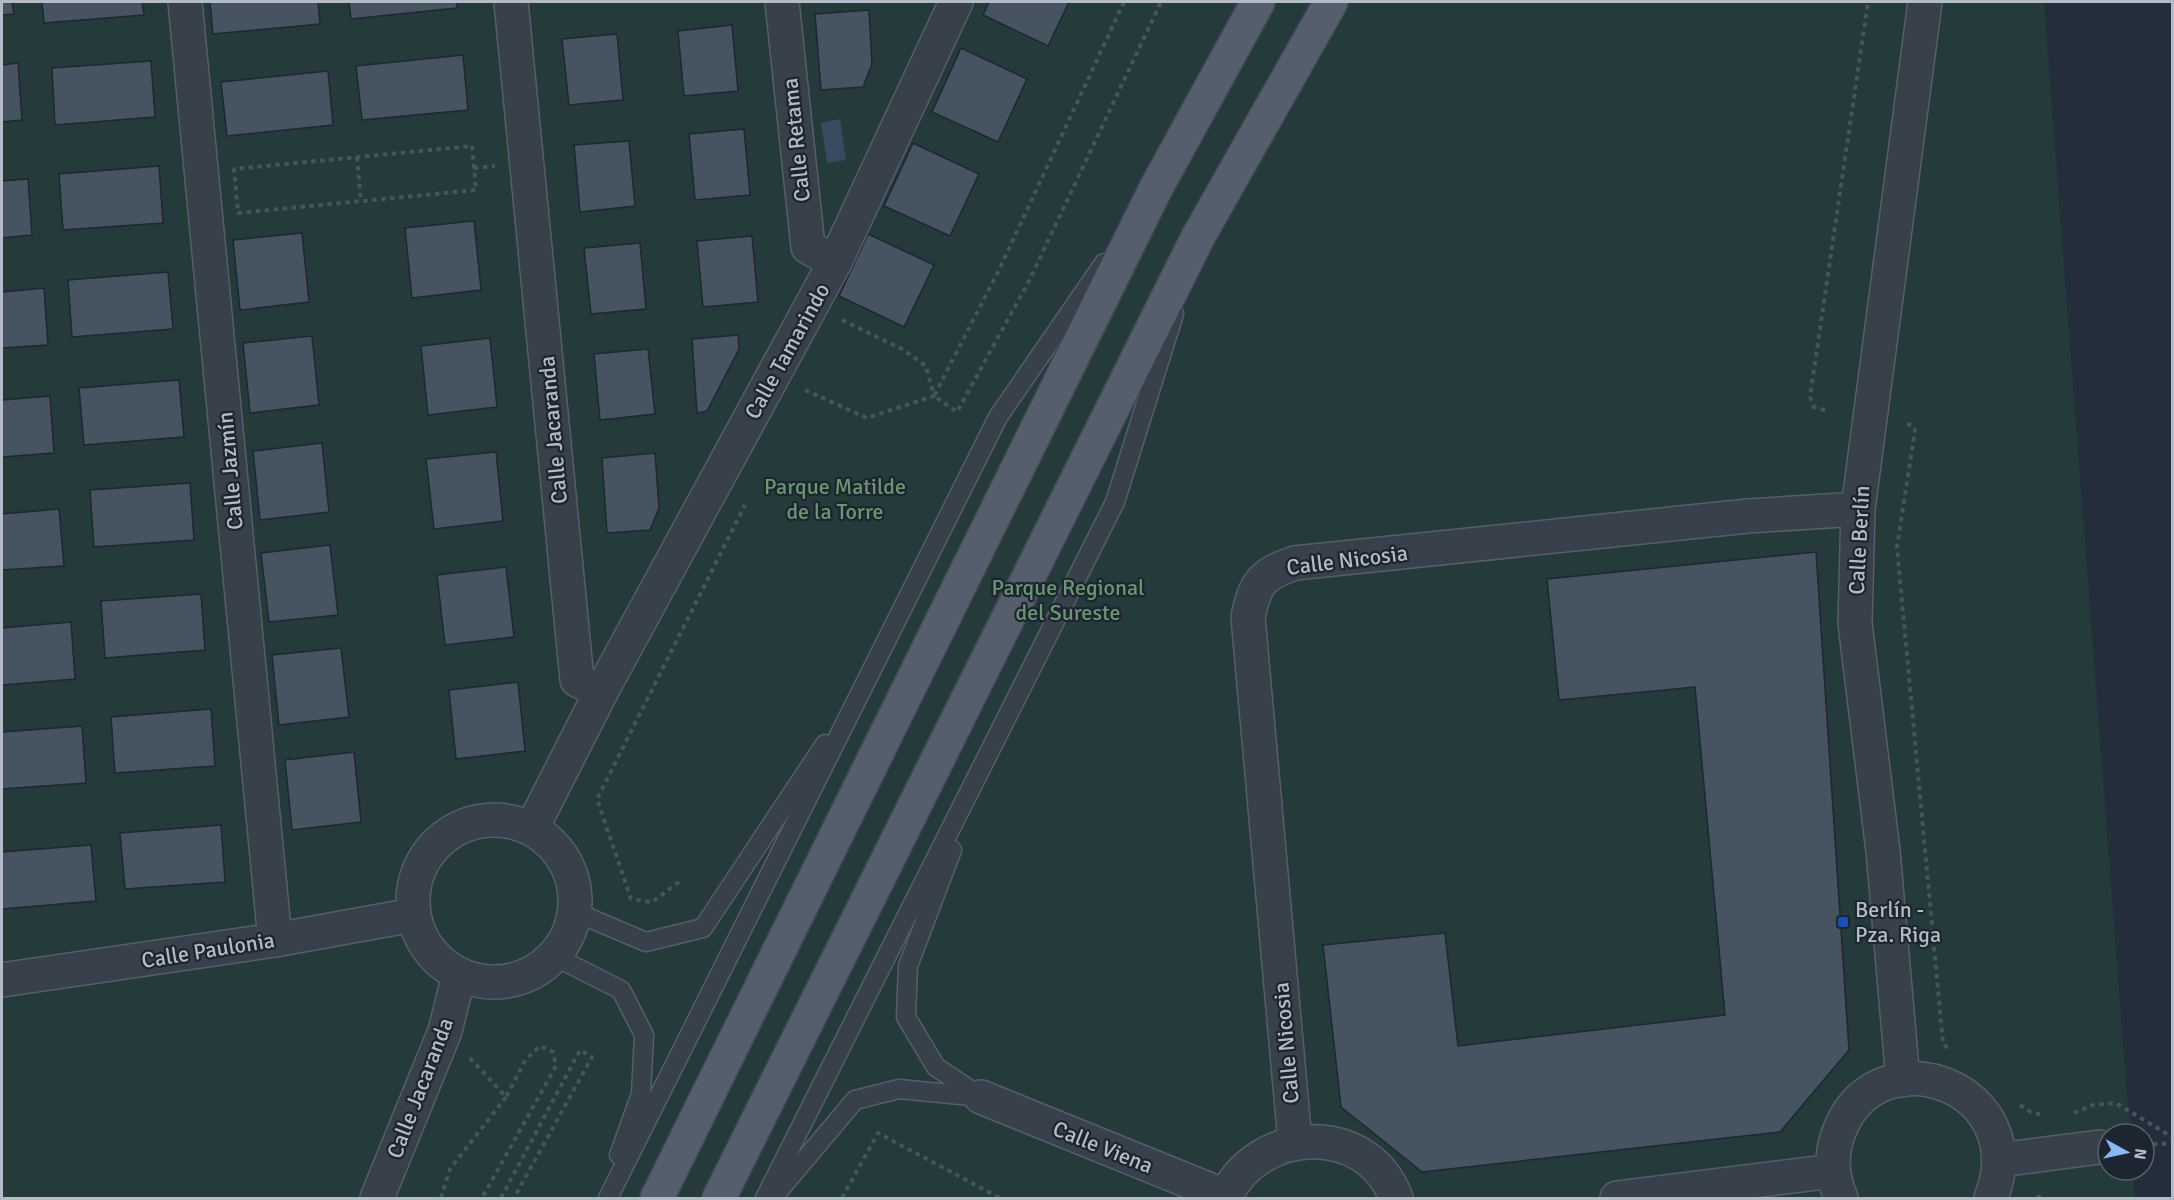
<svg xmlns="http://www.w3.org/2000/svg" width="2174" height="1200" font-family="Signika,sans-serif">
	<rect width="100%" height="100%" fill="#232e3a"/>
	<path fill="#253a3b" d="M2 2H2044L2130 1134H2108V1170H2133L2135 1198H2Z"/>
	<path fill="#374b61" d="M840 119 846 160 827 163 821 123Z"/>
	<g fill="#465461" stroke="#1e2732" stroke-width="1.5">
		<path d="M2 2H12L14 14 2 15Z"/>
		<path d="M42 2H142L144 15 44 23Z"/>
		<path d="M210 2H318L320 24 213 34Z"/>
		<path d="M349 2H457V8L351 19Z"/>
		<path d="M989 2H1069L1048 46 983 15Z"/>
		<path d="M869 10 872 64 863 87 821 90 815 14Z"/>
		<path d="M732 25 738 91 684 96 678 31Z"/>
		<path d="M617 34 623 100 569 105 562 39Z"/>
		<path d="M961 48 1027 79 998 142 932 112Z"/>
		<path d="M463 55 468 110 362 120 356 66Z"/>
		<path d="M151 61 155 117 55 125 52 68Z"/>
		<path d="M18 63 22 120 2 122V65Z"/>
		<path d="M328 71 333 125 227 136 221 82Z"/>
		<path d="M744 129 750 195 695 200 689 134Z"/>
		<path d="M629 141 635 206 580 212 574 145Z"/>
		<path d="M913 143 979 174 950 236 884 206Z"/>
		<path d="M159 166 163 223 63 230 59 174Z"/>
		<path d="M28 179 32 235 2 238V181Z"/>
		<path d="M474 221 481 290 412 298 405 228Z"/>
		<path d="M302 233 309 302 240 310 233 240Z"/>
		<path d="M868 234 934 265 904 327 839 296Z"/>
		<path d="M752 236 758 302 703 307 697 241Z"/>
		<path d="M640 243 646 309 591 314 584 248Z"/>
		<path d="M168 272 173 329 72 337 68 280Z"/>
		<path d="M44 288 48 345 2 348V292Z"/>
		<path d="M738 335 739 349 707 411 697 413 692 339Z"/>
		<path d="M312 336 319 405 250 413 243 343Z"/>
		<path d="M490 338 497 407 428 415 421 346Z"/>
		<path d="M648 349 655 414 600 420 594 354Z"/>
		<path d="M179 380 184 437 84 445 79 388Z"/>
		<path d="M50 396 54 453 2 457V400Z"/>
		<path d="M322 443 329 512 260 520 253 451Z"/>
		<path d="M496 452 503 521 434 529 426 459Z"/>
		<path d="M655 453 659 508 650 530 607 533 602 458Z"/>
		<path d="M190 483 194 540 94 547 90 490Z"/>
		<path d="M59 509 64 566 2 570V514Z"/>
		<path d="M330 545 338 615 269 622 261 553Z"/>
		<path d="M1816 552 1849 1050 1780 1132 1422 1172 1341 1107 1323 945 1445 933 1458 1046 1725 1015 1695 687 1559 700 1547 579Z"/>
		<path d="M506 567 514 637 445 645 437 575Z"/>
		<path d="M201 594 205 650 105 658 101 601Z"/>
		<path d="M71 622 75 679 2 685V628Z"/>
		<path d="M341 648 349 717 279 725 272 655Z"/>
		<path d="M518 682 525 751 456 759 449 690Z"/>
		<path d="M211 709 215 766 115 773 111 717Z"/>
		<path d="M82 726 86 783 2 789V732Z"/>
		<path d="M354 752 361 822 292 830 285 760Z"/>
		<path d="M221 825 225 882 125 889 120 833Z"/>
		<path d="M91 845 96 901 2 909V852Z"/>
	</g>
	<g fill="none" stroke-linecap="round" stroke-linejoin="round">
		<defs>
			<g id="service">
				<path d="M575 912 646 942 703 928 825 744"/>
				<path d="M554 956 621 990 644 1035 641 1094 619 1155"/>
				<path d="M775 1195 855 1100 899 1089 981 1097 936 1067 906 1017 908 966 952 850"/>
				<path d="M608 1198 998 417 1104 263"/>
				<path d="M765 1198 1115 502 1174 314"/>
			</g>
			<g id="minor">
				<path d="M185 2 275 940"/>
				<path d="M511 2 577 680 601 692 532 828"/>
				<path d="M782 2 808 247 835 262"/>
				<path d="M601 692 835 262 956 2"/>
				<circle cx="494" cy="901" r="81"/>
				<path d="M2 980 275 940 413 915"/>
				<path d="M1903 1080 1883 851 1855 623 1858 509 1925 2"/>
				<path d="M981 1097 1225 1196"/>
				<path d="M1295 1142 1248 617C1255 583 1262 574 1295 563L1748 516 1858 509"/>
				<path d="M1999 1160 2100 1147"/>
				<path d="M377 1198 445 1031 459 975"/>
				<path d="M1225 1198C1257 1126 1367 1120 1396 1198"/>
				<path d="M1617 1198 1833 1171"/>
				<path d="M1841 1198C1831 1175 1830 1151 1841 1127 1882 1032 2034 1088 1991 1198"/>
			</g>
			<g id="primary">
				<path d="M657 1198 1156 188 1258 2"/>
				<path d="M719 1198 1198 237 1331 2"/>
			</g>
		</defs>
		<use href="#service" stroke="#555e69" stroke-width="21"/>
		<use href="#minor" stroke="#555e69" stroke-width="36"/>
		<use href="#primary" stroke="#404954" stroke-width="36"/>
		<g stroke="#435759" stroke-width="4" stroke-dasharray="4.5 4.5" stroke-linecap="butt">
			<path d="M1124 2 998 272 934 396 957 412 1029 281 1161 2"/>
			<path d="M472 146 476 190 238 213 234 169Z"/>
			<path d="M357 157 361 202"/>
			<path d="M474 168 495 166"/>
			<path d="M805 390 867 418 934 396 926 366 902 349 842 320"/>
			<path d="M1825 410 1814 407 1810 397 1868 2"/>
			<path d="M1907 424 1912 425 1915 430 1897 547 1943 1044 1949 1049"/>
			<path d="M679 882 652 902 631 899 597 799 745 505"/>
			<path d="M470 1058 506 1097 526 1059 540 1046 553 1052 556 1066 482 1198"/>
			<path d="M2020 1105 2031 1112 2043 1115"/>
			<path d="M2074 1113 2093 1105 2116 1103 2172 1137"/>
			<path d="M2144 1145 2172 1143"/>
			<path d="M441 1198 450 1169 506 1097"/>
			<path d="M501 1198 580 1050 592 1057 514 1198"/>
			<path d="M842 1198 878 1133 1000 1198"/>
			<path d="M2037 1198 2044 1194"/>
		</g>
		<use href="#service" stroke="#37404b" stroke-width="18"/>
		<use href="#minor" stroke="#37404b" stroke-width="33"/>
		<use href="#primary" stroke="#555f6b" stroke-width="33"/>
	</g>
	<rect fill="#1a4fb4" stroke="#1c2530" stroke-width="2" x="1837" y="916" width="12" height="12" rx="3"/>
	<g text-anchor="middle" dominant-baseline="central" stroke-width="4.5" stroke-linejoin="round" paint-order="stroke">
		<g font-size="22" fill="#b2bbc6" stroke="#1c2530">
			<text transform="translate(796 140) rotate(-96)">Calle Retama</text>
			<text transform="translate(787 351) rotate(-61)">Calle Tamarindo</text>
			<text transform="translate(553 430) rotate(-95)">Calle Jacaranda</text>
			<text transform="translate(230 471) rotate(-95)">Calle Jazmín</text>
			<text transform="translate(1859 540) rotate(-87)">Calle Berlín</text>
			<text transform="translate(1347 560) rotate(-7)">Calle Nicosia</text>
			<text transform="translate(208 950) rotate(-9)">Calle Paulonia</text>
			<text transform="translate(1286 1043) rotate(-95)">Calle Nicosia</text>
			<text transform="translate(420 1088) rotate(-69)">Calle Jacaranda</text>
			<text transform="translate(1103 1147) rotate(22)">Calle Viena</text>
		</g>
		<g font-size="22" fill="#6a9772" stroke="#1c2530">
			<text x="835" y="486">Parque Matilde<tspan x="835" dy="25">de la Torre</tspan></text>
			<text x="1068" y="587">Parque Regional<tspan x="1068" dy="25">del Sureste</tspan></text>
		</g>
		<g font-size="22" fill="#b2bbc6" stroke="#1c2530" text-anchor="start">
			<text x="1855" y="909">Berlín -<tspan x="1855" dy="25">Pza. Riga</tspan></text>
		</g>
	</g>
	<rect width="2174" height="1200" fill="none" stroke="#b2bbc6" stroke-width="6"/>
	<g transform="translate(2126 1152) rotate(98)"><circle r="28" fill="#1c2530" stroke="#58616c" stroke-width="1.5"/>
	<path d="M0-4.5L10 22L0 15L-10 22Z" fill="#89b8f4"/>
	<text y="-9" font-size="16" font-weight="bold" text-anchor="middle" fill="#b2bbc6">N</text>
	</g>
</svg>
